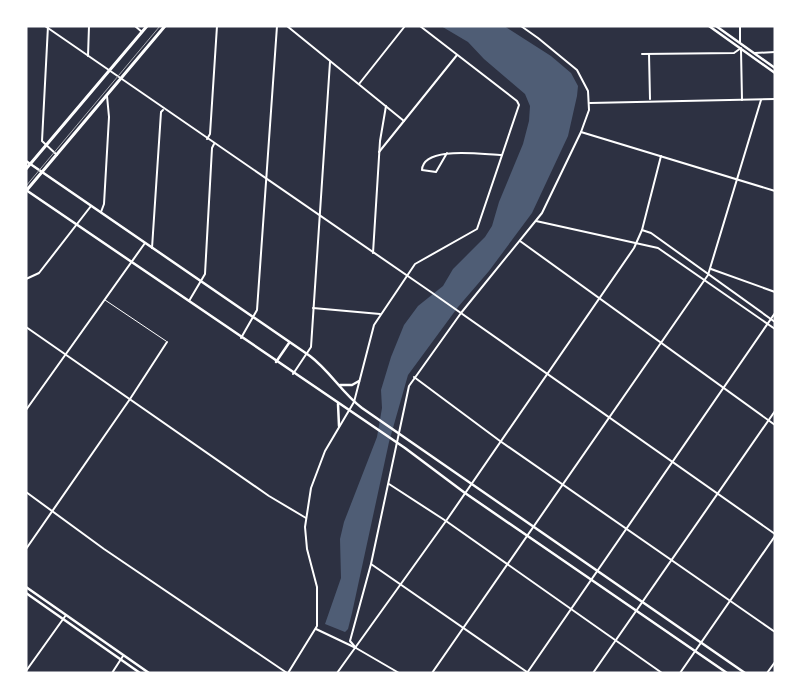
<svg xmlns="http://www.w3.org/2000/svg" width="801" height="699" font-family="'Open Sans',sans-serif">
	<rect width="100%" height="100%" fill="#2d3142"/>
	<path fill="#4f5d75" d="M441 26H504L551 56 571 73 578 86 577 96 568 136 532 213 489 271 458 307 408 375 389 442 352 613 348 629 345 632 325 624 341 578 340 539 344 522 377 437 382 408 381 390 391 357 404 325 418 306 443 286 453 269 485 237 492 226 499 202 523 144 529 121 530 106 525 94 484 59 468 42Z"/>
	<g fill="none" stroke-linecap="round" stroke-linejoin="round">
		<path stroke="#fff" stroke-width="1" d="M105 300 166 341"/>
		<g stroke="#fff" stroke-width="2">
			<path d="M45 26 431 292 775 534"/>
			<path d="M48 26 42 141 57 155"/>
			<path d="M135 26 142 32"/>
			<path d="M287 26 404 121"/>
			<path d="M740 26V42"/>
			<path d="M741 50 742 100"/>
			<path d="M755 53 775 52"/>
			<path d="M642 54 734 53 741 48"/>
			<path d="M649 54 650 99"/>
			<path d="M88 56 89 26"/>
			<path d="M359 84 405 26"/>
			<path d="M590 103 775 99"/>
			<path d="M581 132 775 191"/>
			<path d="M207 139 210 134 217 26"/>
			<path d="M379 152 457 55"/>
			<path d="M447 153 436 172 422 170C423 145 485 155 502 155"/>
			<path d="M101 212 104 204 109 117 107 96"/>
			<path d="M536 221 658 248 775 329"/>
			<path d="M642 230 651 233 775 322"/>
			<path d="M520 241 775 425"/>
			<path d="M152 248 161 112 163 110"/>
			<path d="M373 253 380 141 386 106"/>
			<path d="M711 269 775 292"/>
			<path d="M26 279 39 273 91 206"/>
			<path d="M189 301 205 274 212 148 214 144"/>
			<path d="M313 308 380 314"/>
			<path d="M26 327 269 496 306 518"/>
			<path d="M241 338 257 310 277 26"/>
			<path d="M293 374 311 347 330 62"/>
			<path d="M414 377 500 441 775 632"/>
			<path d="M26 410 145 243"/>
			<path d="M389 484 446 521 662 673"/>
			<path d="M26 492 104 549 287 673"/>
			<path d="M26 549 130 399 167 342"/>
			<path d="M371 564 527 672"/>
			<path d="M316 629 356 648 399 673"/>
			<path d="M356 648 350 641 371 564 409 386 461 313 542 213 581 132 589 110 588 91 577 70 538 38 521 26"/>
			<path d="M26 671 66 615"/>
			<path d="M112 673 123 656"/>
			<path d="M288 673 317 626V587L307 549 305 527 311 488 325 451 354 402 374 325 415 264 477 229 519 105 517 101 420 26"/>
			<path d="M337 673 446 521 634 248 642 230 661 156"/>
			<path d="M432 673 708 275 761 100"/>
			<path d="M527 673 775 313"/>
			<path d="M593 673 775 411"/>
			<path d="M680 673 775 536"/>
			<path d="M767 673 775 662"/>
		</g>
		<g stroke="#fff" stroke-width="2.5">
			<path d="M709 26 775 73"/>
			<path d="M716 26 775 68"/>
			<path d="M26 161 310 356C330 371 342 393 362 408L745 673"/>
			<path d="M26 190 405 448 465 493 727 673"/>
			<path d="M276 362 289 343"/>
			<path d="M340 385H352L359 381"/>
			<path d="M338 404 339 426"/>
			<path d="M26 587 149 673"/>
			<path d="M26 593 140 673"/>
		</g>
		<g stroke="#fff" stroke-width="3">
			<path d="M26 169 147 26"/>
			<path d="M26 191 165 26"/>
		</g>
		<path stroke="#abadb3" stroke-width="1" d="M26 186 160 26"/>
	</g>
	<rect width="801" height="699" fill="none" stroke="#ffffff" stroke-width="55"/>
</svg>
